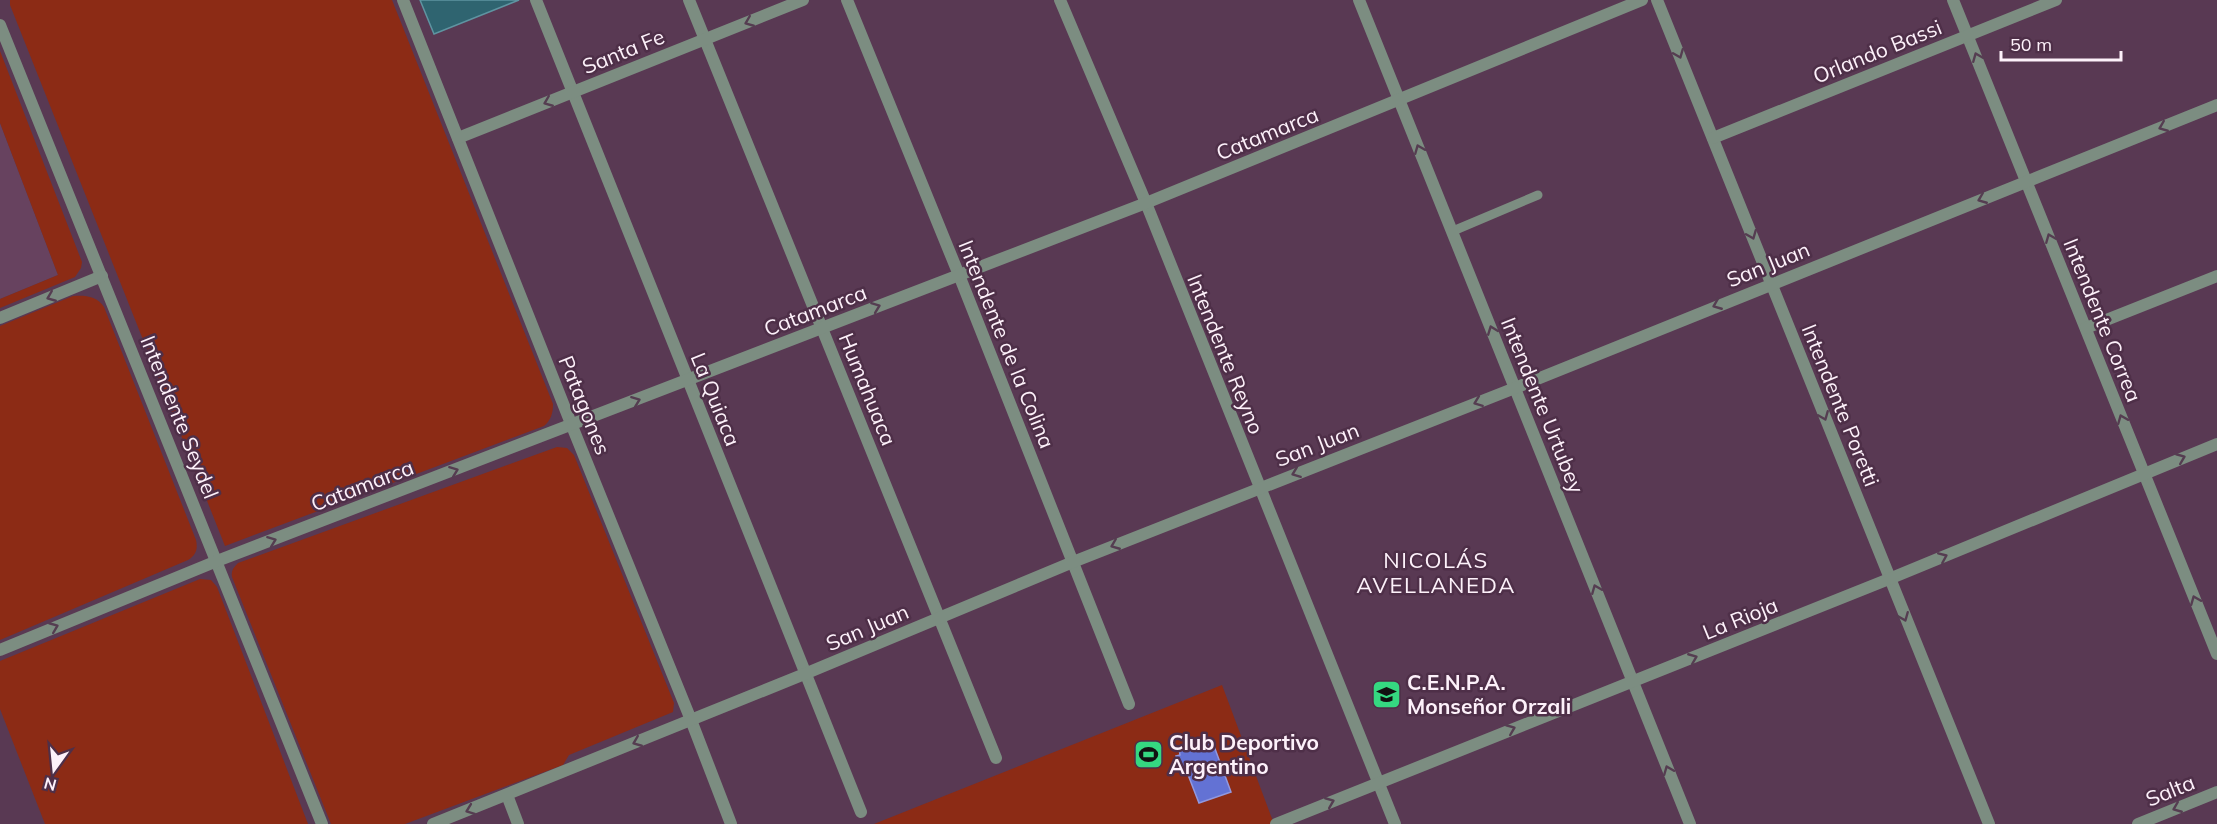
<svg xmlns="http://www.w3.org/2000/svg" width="2217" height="824" font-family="Mulish,sans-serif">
	<rect width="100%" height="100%" fill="#593953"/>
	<path fill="#67425f" d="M0 123 58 275 0 299Z"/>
	<g fill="#8c2b15">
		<path d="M10 0H392L553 404C553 413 551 420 544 426L225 546 10 5Z"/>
		<path d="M0 51 82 262 81 268 75 277 0 308V299L58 275 0 123Z"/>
		<path d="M73 296C85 295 97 296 104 307L196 540C198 549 196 555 188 560L0 640V326Z"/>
		<path d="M557 447 567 448 574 455 674 703 673 712 569 755 563 765 405 824H331L232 577C231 571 233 568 238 563Z"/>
		<path d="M200 579 211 580 217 587 308 824H45L0 709V661Z"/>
		<path d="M1222 685 1274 824H874Z"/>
	</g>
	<path fill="#6372d4" stroke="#9198df" stroke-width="1.5" d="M1211 738 1231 792 1199 803 1185 767 1181 768 1176 756 1180 755 1179 749Z"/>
	<path fill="#2f6470" stroke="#5f94a1" stroke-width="1.5" d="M420 0H519L434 34Z"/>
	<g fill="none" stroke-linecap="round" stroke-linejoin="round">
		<path stroke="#7c8d81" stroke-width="9" d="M1453 231 1538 195"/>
		<g stroke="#7c8d81" stroke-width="12">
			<path d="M403 0 572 426 691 720 731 824"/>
			<path d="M536 0 861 812"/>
			<path d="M689 0 996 758"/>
			<path d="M847 0 959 275 1129 704"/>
			<path d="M1060 0 1146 203 1395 824"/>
			<path d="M1359 0 1690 824"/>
			<path d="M1657 0 1989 824"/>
			<path d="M1953 0 2217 654"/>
			<path d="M0 25 322 824"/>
			<path d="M458 138 803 0"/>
			<path d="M1713 138 2056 0"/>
			<path d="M0 318 102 276"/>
			<path d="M2086 328 2217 276"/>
			<path d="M0 650 217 561 1146 203 1642 0"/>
			<path d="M507 795 518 824"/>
			<path d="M433 824 807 673 1073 562 1515 388 2217 105"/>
			<path d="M1276 824 1889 579 2217 444"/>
			<path d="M2138 824 2217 792"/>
		</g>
	</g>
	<defs><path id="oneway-chevron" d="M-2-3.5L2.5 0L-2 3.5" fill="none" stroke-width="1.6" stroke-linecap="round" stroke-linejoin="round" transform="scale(1.5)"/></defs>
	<g stroke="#553d51">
		<use href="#oneway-chevron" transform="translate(749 22) rotate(158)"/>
		<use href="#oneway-chevron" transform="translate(1679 54) rotate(68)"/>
		<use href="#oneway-chevron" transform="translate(1977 57) rotate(-112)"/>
		<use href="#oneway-chevron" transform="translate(548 102) rotate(158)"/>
		<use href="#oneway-chevron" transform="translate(2163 127) rotate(158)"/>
		<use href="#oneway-chevron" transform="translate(1419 149) rotate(-112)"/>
		<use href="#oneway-chevron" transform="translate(1982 199) rotate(158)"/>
		<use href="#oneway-chevron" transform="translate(1752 235) rotate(68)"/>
		<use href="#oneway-chevron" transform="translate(2050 238) rotate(-112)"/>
		<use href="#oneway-chevron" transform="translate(51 297) rotate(158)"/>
		<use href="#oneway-chevron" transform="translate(1717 305) rotate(158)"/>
		<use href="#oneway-chevron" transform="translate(876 307) rotate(-21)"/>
		<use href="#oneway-chevron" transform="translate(1492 330) rotate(-111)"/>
		<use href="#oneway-chevron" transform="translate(636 401) rotate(-21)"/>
		<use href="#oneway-chevron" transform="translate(1478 402) rotate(159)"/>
		<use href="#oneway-chevron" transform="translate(1824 416) rotate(68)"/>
		<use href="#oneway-chevron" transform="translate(2122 419) rotate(-112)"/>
		<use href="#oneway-chevron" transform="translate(2181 458) rotate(-22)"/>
		<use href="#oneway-chevron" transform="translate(454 471) rotate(-21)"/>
		<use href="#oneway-chevron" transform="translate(1296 473) rotate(159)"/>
		<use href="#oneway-chevron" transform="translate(272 541) rotate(-21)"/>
		<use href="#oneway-chevron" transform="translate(1115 545) rotate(158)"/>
		<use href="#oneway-chevron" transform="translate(1943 557) rotate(-23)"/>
		<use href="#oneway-chevron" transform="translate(1596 589) rotate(-112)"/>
		<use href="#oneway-chevron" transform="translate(2195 600) rotate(-112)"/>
		<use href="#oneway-chevron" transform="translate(1904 617) rotate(68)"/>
		<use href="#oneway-chevron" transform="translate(54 627) rotate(-22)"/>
		<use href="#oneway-chevron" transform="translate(1693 658) rotate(-22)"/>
		<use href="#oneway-chevron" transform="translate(1511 729) rotate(-22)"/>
		<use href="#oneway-chevron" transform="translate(637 742) rotate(158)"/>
		<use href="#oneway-chevron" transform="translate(1668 770) rotate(-112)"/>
		<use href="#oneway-chevron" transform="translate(1330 802) rotate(-22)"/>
		<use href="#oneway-chevron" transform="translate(2177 808) rotate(158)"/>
		<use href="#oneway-chevron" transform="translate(470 810) rotate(159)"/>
	</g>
	<defs>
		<symbol id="school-square" viewBox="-11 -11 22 22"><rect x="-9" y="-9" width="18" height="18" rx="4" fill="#35d881" stroke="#4e2f48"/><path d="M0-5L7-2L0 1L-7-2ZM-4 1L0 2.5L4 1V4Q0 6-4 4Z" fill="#111"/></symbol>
		<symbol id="stadium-square" viewBox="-11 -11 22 22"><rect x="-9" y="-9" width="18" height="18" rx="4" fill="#35d881" stroke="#4e2f48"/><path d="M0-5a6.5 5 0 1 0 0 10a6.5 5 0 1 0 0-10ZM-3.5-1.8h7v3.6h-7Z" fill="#111"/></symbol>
	</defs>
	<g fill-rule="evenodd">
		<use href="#school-square" x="1370" y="678" width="33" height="33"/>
		<use href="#stadium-square" x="1132" y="738" width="33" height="33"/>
	</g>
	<g text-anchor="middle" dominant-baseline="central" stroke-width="5" stroke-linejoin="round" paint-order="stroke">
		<g font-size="21" fill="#fdf1fa" stroke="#4e2f48">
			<text transform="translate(623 51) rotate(-22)">Santa Fe</text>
			<text transform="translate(1877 51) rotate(-22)">Orlando Bassi</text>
			<text transform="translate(1267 133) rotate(-22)">Catamarca</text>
			<text transform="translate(1768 264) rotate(-22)">San Juan</text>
			<text transform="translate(815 310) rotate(-21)">Catamarca</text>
			<text transform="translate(2103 320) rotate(68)">Intendente Correa</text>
			<text transform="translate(1007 344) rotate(68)">Intendente de la Colina</text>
			<text transform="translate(1226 354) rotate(68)">Intendente Reyno</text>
			<text transform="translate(868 389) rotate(68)">Humahuaca</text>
			<text transform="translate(716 399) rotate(68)">La Quiaca</text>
			<text transform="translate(585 405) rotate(68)">Patagones</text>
			<text transform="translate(1543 405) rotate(68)">Intendente Urtubey</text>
			<text transform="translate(1841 405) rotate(68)">Intendente Poretti</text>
			<text transform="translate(180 417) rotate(68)">Intendente Seydel</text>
			<text transform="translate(1317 444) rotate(-21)">San Juan</text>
			<text transform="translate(362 485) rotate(-21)">Catamarca</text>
			<text transform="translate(1740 618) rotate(-22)">La Rioja</text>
			<text transform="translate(867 627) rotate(-23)">San Juan</text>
			<text transform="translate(2170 790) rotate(-22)">Salta</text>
		</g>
		<g font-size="21" font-weight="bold" fill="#fdf1fa" stroke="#4e2f48" text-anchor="start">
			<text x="1407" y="682">C.E.N.P.A.<tspan x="1407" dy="24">Monseñor Orzali</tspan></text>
			<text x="1169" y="742">Club Deportivo<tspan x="1169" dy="24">Argentino</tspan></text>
		</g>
		<g font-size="22" letter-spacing="1.5" fill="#fdf1fa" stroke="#4e2f48">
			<text x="1436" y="560">NICOLÁS<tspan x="1436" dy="25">AVELLANEDA</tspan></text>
		</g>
	</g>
	<g transform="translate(54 770) rotate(195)" stroke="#4e2f48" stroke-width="4.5" paint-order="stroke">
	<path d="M0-4.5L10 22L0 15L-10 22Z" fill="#fdf1fa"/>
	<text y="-9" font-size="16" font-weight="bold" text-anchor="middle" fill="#fdf1fa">N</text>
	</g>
	<path d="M2001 51v9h120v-9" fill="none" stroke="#fdf1fa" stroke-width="3"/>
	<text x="2010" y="51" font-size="18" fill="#fdf1fa" stroke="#4e2f48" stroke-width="4.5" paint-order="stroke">50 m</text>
</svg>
